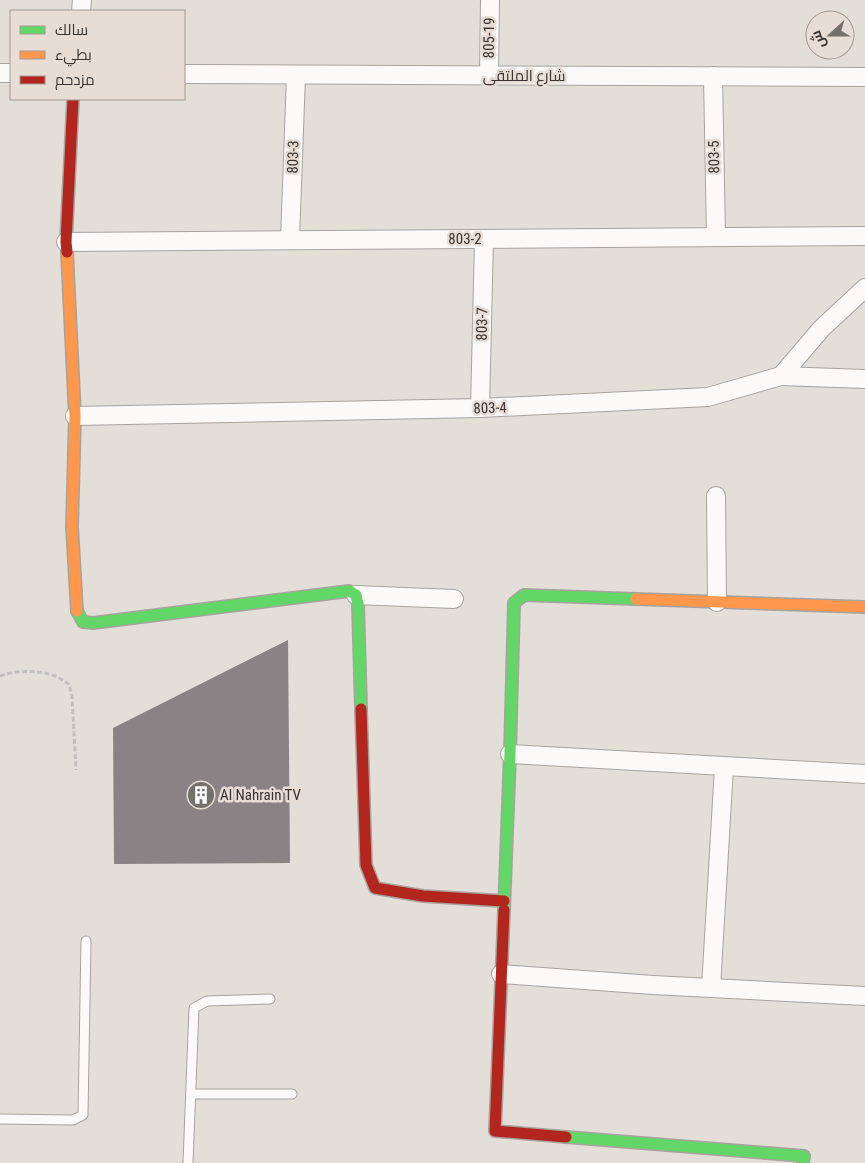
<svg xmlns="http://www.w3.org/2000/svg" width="865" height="1163" font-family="'Roboto Condensed',Cairo,sans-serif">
	<rect width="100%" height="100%" fill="#e4ded9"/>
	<path fill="#8a8284" d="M288 640 290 863 114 864 113 728Z"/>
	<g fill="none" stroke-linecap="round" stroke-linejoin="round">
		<defs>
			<g id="lane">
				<path d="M191 1094H292"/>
				<path d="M0 1119 73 1120 83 1115 86 941"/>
				<path d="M188 1163 194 1008 207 1001 270 999"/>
			</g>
			<g id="street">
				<path d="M81 11 82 0"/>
				<path d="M0 73H11"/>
				<path d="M184 74 865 77"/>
				<path d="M489 75 490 0"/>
				<path d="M713 76 716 237"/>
				<path d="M290 240 296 75"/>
				<path d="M66 242 865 236"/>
				<path d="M781 376 865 379"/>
				<path d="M480 408 484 239"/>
				<path d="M75 416 480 408 708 397 781 376 822 328 865 288"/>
				<path d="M716 496 717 602"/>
				<path d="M356 595 454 599"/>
				<path d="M510 754 865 774"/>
				<path d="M501 974 653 985 865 996"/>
				<path d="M711 988 724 767"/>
			</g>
			<g id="fast">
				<path d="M77 611 83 622 93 623 349 591 356 595 358 604 361 709"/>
				<path d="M504 910 510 754 514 603 524 595 636 599"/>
				<path d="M566 1137 804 1156 803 1163"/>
			</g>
			<g id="slow">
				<path d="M67 252 75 416 72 527 77 611"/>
				<path d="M636 599 865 607"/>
			</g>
			<g id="jam">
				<path d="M67 252 66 242 73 99"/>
				<path d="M361 709 366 865 375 888 423 896 504 901"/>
				<path d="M504 910 495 1131 566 1137"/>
			</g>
		</defs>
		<use href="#lane" stroke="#a8a39f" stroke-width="11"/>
		<use href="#street" stroke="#a8a39f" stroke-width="20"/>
		<use href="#fast" stroke="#a8a39f" stroke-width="14"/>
		<use href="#slow" stroke="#a8a39f" stroke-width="14"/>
		<use href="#jam" stroke="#a8a39f" stroke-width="14"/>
		<path stroke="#c1c0be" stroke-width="3" stroke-dasharray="5 2.5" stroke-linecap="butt" d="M0 676C15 670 40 670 55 676 60 678 65 682 69 684L72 696 76 770"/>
		<use href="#lane" stroke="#fbfaf9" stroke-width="9"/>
		<use href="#street" stroke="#fbfaf9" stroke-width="18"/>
		<use href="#fast" stroke="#63d668" stroke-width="11"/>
		<use href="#slow" stroke="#ff974d" stroke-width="11"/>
		<use href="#jam" stroke="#b3261e" stroke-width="11"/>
	</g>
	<defs>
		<symbol id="building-disc" viewBox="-11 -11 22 22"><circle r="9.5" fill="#74706c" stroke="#e8ddd5"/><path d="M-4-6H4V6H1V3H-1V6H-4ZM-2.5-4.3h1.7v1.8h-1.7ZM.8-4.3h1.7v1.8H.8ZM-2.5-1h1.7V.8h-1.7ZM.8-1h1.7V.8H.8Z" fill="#fff"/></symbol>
	</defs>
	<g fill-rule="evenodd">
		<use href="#building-disc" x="185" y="779" width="32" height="32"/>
	</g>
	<g text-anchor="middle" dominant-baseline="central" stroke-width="5" stroke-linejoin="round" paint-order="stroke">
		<g font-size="15" fill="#383431" stroke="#e8ddd5">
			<text transform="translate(489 38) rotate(-89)">805-19</text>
			<text x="524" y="76">شارع الملتقى</text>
			<text transform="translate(293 157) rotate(-88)">803-3</text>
			<text transform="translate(714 157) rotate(-91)">803-5</text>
			<text x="465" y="239">803-2</text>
			<text transform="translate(482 324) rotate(-89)">803-7</text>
			<text transform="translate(490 408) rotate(-2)">803-4</text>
		</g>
		<g font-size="15" fill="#383431" stroke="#e8ddd5" text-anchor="start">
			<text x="220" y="795">Al Nahrain TV</text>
		</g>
	</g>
	<rect x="10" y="10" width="175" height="90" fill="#e8ddd5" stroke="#a29993"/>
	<rect x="20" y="26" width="25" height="8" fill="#63d668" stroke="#a29993"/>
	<text x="55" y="35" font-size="15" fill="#383431">سالك</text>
	<rect x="20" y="51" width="25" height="8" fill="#ff974d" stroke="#a29993"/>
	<text x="55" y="60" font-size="15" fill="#383431">بطيء</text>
	<rect x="20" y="76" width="25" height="8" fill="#b3261e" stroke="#a29993"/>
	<text x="55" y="85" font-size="15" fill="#383431">مزدحم</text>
	<g transform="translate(830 35) rotate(249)"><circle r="24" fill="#e8ddd5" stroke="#a29993"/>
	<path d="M0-4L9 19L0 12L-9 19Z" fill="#74706c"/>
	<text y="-8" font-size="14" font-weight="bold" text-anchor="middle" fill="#383431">ش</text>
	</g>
</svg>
